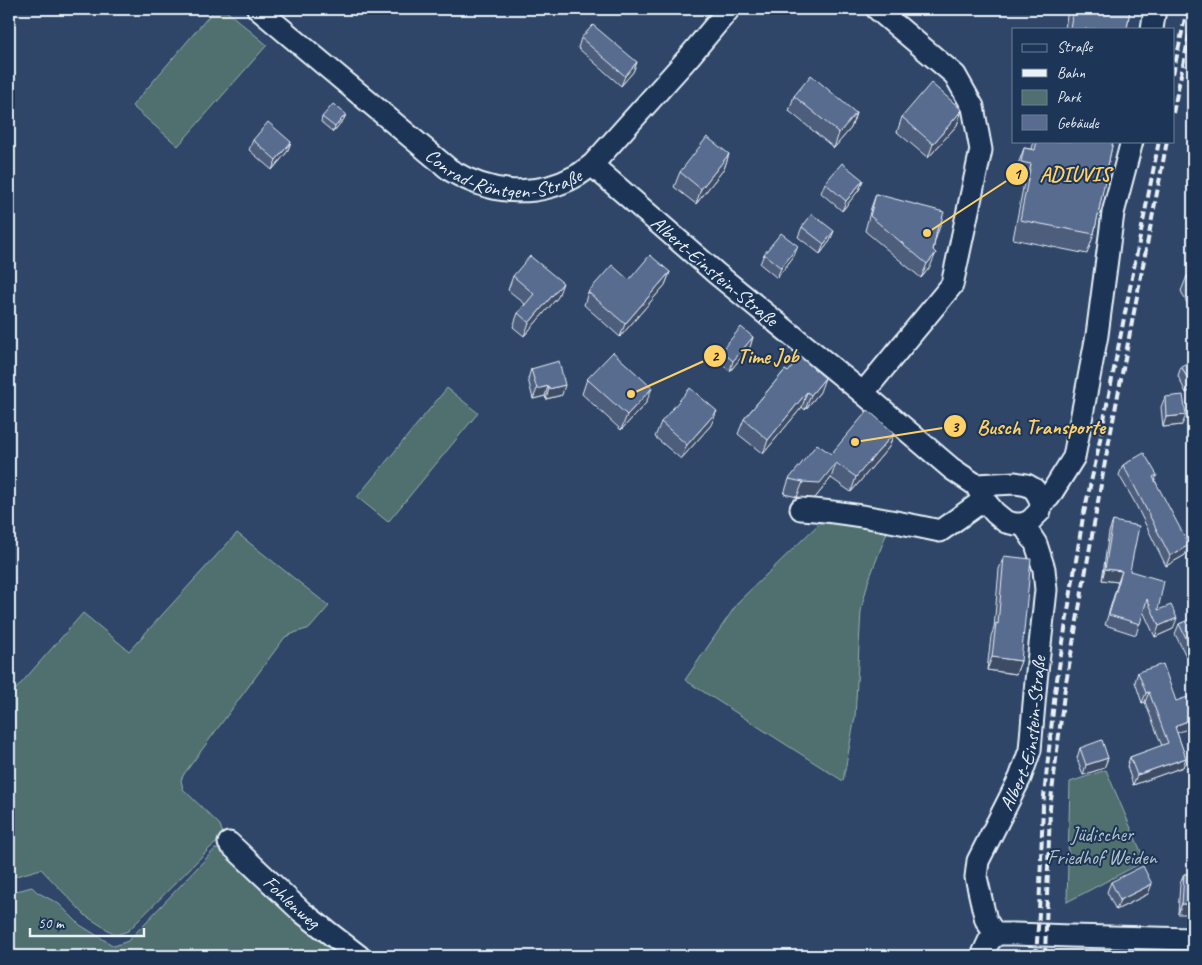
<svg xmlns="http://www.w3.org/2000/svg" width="1202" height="965" font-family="Caveat,sans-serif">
	<rect width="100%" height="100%" fill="#2f4668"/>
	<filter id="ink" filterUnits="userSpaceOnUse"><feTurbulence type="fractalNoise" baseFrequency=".02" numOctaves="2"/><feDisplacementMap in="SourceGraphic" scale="10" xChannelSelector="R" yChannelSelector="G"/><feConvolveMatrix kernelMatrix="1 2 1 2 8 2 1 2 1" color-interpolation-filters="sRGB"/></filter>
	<g filter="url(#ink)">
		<g fill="#506f6e" stroke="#9cb0b3">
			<path d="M215 9H224L267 45 178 146 132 106Z"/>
			<path d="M447 388 478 413 388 522 357 497Z"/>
			<path d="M826 517 889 527 868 582 861 611 855 717 843 781 685 680 739 601Z"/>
			<path d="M237 533 329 606 310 628 297 632 285 637 184 774 181 780 183 789 220 825 224 837 211 847 128 931 116 935 86 916 41 869 9 878V697L83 613 129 651Z"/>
			<path d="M1106 770 1145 861 1067 902 1070 782Z"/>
			<path d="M215 849 227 850 346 956H9V893L32 887 37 892 59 904 80 925 114 946 128 941Z"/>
		</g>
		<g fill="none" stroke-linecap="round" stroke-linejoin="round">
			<defs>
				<g id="minor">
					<path id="s1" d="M258 9 450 170C490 194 534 199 576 176 582 173 587 168 592 165L688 58 729 9"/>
					<path d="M1152 29 1155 9"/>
					<path id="s2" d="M592 165 717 274 863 393 952 469 976 485 984 500 995 513 1006 522 1015 524H1023L1030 521 1040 511 1041 503 1038 495 1034 489 1027 485 1015 483 976 485"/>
					<path d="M863 393 952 285 981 150 973 107 955 75 877 9"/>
					<path d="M1041 503 1049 497 1074 457 1097 335 1113 213 1132 141"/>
					<path d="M801 509C848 512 894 521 940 531L984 500"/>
					<path id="s3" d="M229 843 302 912 359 956"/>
					<path id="s4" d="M997 934 991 928 986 920 983 908 976 877 978 861 1020 778 1030 750 1036 681 1046 590 1044 569 1036 544 1023 524"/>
					<path d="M982 956 989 941 997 934H1015L1070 936 1193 939"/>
				</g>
			</defs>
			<use href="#minor" stroke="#e8f1f8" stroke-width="25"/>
			<use href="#minor" stroke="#1d3557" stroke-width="21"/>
			<g stroke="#e8f1f8" stroke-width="4" stroke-dasharray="8 4" stroke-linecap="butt">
				<path d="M1173 74 1187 9"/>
				<path d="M1173 113 1193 17"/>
				<path d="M1036 956 1039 913 1043 806 1055 692 1083 517 1096 460 1159 141"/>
				<path d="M1045 956 1050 808 1064 694 1105 462 1167 141"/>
			</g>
		</g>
		<g fill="#4d5d7c" stroke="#e8f1f8">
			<path d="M1068 9H1130L1127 29H1065Z"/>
			<path d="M581 38 637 62 633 72 621 86 578 48Z"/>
			<path d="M794 96 856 113 851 128 834 148 789 111Z"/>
			<path d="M962 110 957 125 928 158 897 132 902 117Z"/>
			<path d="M346 114 344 119 333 132 321 122 322 117Z"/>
			<path d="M253 140 291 142 287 152 272 170 249 150Z"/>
			<path d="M1034 141H1113L1094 234 1087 254 1013 239 1024 183 1014 181 1017 167 1024 148 1032 149Z"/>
			<path d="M729 154 724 169 696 204 674 187 680 172Z"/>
			<path d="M1193 176V191L1191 192Z"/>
			<path d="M863 180 859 190 842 211 821 193 825 183Z"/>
			<path d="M876 194 940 226 935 241 930 267 921 278 865 231 871 208Z"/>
			<path d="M802 227 830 241 820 254 798 237Z"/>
			<path d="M764 254 794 256 777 278 760 264Z"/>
			<path d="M670 272 665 285 620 337 584 305 588 292Z"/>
			<path d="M1193 273V315L1181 291 1187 276Z"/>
			<path d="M513 276 558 297 524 336 513 327 518 313 525 304 508 290Z"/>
			<path d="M753 337 750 347 730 371 717 361 721 351Z"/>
			<path d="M1181 366 1193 389 1186 393 1178 376Z"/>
			<path d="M531 369 562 395 546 399 545 396 533 399 528 379Z"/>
			<path d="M785 370 820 392 805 410 802 407 763 454 738 434 744 419Z"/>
			<path d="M587 379 646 403 621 430 582 394Z"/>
			<path d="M1165 397 1182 425 1163 427 1161 407Z"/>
			<path d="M661 422 711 425 681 459 655 437Z"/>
			<path d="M894 433 889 447 851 492 831 478 815 498 797 497 784 494 789 479 831 454Z"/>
			<path d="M1123 465 1157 475 1155 480 1185 555 1166 566 1134 501 1119 475Z"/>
			<path d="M1113 521 1130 571 1158 610 1173 629 1155 637 1143 611 1136 635 1105 625 1118 582 1102 580 1109 532Z"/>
			<path d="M1004 556 1021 661 1016 674 987 670 991 636 994 628 999 569Z"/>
			<path d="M1193 618V653L1186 656 1175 634 1179 624Z"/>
			<path d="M1138 672 1177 733 1186 758 1183 767 1133 785 1127 766 1130 757 1162 746 1145 702 1142 703 1135 682Z"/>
			<path d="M1080 748 1108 758 1104 768 1083 775 1077 758Z"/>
			<path d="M1184 874H1193L1178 914 1180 884Z"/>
			<path d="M1111 882 1148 894 1116 910 1107 892Z"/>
		</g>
		<g fill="#3e4c65" stroke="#e8f1f8">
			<path d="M637 62 633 72 621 86 625 76Z"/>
			<path d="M962 110 957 125 928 158 933 144Z"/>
			<path d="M856 113 851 128 834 148 839 133Z"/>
			<path d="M346 114 344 119 333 132 335 127Z"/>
			<path d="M291 142 287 152 272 170 276 160Z"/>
			<path d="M729 154 724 169 696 204 701 189Z"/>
			<path d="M863 180 859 190 842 211 846 201Z"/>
			<path d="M834 231 830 241 820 254 824 244Z"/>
			<path d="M798 246 794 256 777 278 781 268Z"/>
			<path d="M936 253 930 267 921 278 927 264Z"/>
			<path d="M670 272 665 285 620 337 625 324Z"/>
			<path d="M563 283 558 297 524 336 529 323Z"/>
			<path d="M753 337 750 347 730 371 733 361Z"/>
			<path d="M825 378 820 392 805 410 811 395Z"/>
			<path d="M1193 381V389L1186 393 1190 383Z"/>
			<path d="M565 385 562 395 546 399 549 389Z"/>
			<path d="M548 386 545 396 533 399 537 389Z"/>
			<path d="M652 388 646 403 621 430 627 415Z"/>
			<path d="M807 392 802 407 763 454 768 440Z"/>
			<path d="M717 411 711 425 681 459 687 445Z"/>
			<path d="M1186 415 1182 425 1163 427 1166 417Z"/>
			<path d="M894 433 889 447 851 492 856 477Z"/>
			<path d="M836 463 831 478 815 498 797 497 803 482Z"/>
			<path d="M1189 545 1185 555 1166 566 1170 556Z"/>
			<path d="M1105 569 1122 571 1118 582 1102 580Z"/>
			<path d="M1177 618 1173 629 1155 637 1159 626Z"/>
			<path d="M1193 645V653L1186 656 1190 646Z"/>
			<path d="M992 657 1021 661 1016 674 987 670Z"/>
			<path d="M1149 692 1145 702 1142 703 1146 693Z"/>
			<path d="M1193 719V727L1174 734 1172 737 1177 725Z"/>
			<path d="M1108 758 1104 768 1083 775 1086 765Z"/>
			<path d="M1186 758 1183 767 1133 785 1137 775Z"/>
			<path d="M1152 884 1148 894 1116 910 1120 900Z"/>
			<path d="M1182 904H1193V914H1178Z"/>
		</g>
		<g fill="#596c90" stroke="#e8f1f8">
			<path d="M1073 9H1130L1127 29H1070Z"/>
			<path d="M593 25 637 62 625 76 581 38Z"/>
			<path d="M811 75 856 113 839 133 794 96Z"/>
			<path d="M931 83 962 110 933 144 902 117Z"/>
			<path d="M333 104 346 114 335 127 322 117Z"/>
			<path d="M268 122 291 142 276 160 253 140Z"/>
			<path d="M707 137 729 154 701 189 680 172Z"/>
			<path d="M1037 141H1113L1094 234 1020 220 1031 164 1021 162 1024 148 1035 150Z"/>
			<path d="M842 163 863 180 846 201 825 183Z"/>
			<path d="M876 194 944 212 940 226 938 225 933 250 936 253 927 264 870 216Z"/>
			<path d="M812 214 834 231 824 244 802 227Z"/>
			<path d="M781 233 798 246 781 268 764 254Z"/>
			<path d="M650 255 670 272 625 324 588 292 612 265 629 280Z"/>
			<path d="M530 256 563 283 529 323 518 313 534 294 513 276Z"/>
			<path d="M1193 273V289L1187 276Z"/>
			<path d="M741 327 753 337 733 361 721 351Z"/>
			<path d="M613 352 652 388 627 415 587 379Z"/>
			<path d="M800 357 825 378 811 395 807 392 768 440 744 419 785 370 788 372Z"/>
			<path d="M1193 360V381L1190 383 1181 366Z"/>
			<path d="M559 361 565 385 549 389 548 386 537 389 531 369Z"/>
			<path d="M690 388 717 411 687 445 661 422Z"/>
			<path d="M1183 395 1186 415 1166 417 1165 397Z"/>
			<path d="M868 410 894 433 856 477 836 463 820 483 803 482 789 479 817 444 831 454Z"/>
			<path d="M1144 453 1157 475 1153 477 1189 545 1170 556 1137 491 1123 465Z"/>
			<path d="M1113 521 1139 526 1130 571 1164 581 1158 610 1171 605 1177 618 1159 626 1147 599 1140 624 1109 615 1122 571 1105 569Z"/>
			<path d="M1004 556 1031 559 1021 661 992 657 996 623 998 624Z"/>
			<path d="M1193 618V645L1190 646 1179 624Z"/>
			<path d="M1163 664 1176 701 1193 695V719L1177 725V726L1175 727 1186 758 1137 775 1130 757 1168 743 1149 692 1146 693 1138 672Z"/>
			<path d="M1102 740 1108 758 1086 765 1080 748Z"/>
			<path d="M1143 866 1152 884 1120 900 1111 882Z"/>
			<path d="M1184 874H1193V904H1182Z"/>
			<rect x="1182" y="953" width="11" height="3"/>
		</g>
	</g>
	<g text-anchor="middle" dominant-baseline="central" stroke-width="4" stroke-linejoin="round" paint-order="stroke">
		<g font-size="20" fill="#e8f1f8" stroke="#1d3557">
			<text stroke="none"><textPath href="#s1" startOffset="305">Conrad-Röntgen-Straße</textPath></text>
			<text stroke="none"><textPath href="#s2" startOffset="162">Albert-Einstein-Straße</textPath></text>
			<text stroke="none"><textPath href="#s4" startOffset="216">Albert-Einstein-Straße</textPath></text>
			<text stroke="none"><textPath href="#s3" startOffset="86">Fohlenweg</textPath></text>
		</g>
		<g font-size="20" fill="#b3c4c8" stroke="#1d3557">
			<text x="1102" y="834">Jüdischer<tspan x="1102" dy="23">Friedhof Weiden</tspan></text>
		</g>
	</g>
	<path fill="none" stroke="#ffd166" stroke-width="2" d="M927 233L1017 174M631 394L715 356M855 442L955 426"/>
	<g fill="#ffd166" stroke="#1d3557" stroke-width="2">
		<circle cx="927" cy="233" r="5"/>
		<circle cx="631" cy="394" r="5"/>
		<circle cx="855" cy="442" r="5"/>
		<circle cx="1017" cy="174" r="12"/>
		<circle cx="715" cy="356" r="12"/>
		<circle cx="955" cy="426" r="12"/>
	</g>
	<g font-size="15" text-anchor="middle" font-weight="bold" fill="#111">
		<text x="1017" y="179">1</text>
		<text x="715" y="361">2</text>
		<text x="955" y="432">3</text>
	</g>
	<g font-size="21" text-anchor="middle" font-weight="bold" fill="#ffd166" stroke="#1d3557" stroke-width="4" stroke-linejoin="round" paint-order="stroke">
		<text x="1075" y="181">ADIUVIS</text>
		<text x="768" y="363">Time Job</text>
		<text x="1041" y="434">Busch Transporte</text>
	</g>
	<rect width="1202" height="965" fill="none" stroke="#1d3557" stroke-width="30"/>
	<rect x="15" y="15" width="1172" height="935" fill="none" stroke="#e8f1f8" stroke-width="2" filter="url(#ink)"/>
	<rect x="1012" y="28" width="162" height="115" fill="#1d3557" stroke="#6e8097"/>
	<rect x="1022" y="44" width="25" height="8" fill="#1d3557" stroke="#6e8097"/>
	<text x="1057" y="52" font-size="15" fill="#e8f1f8">Straße</text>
	<rect x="1022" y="69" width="25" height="8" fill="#e8f1f8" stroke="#6e8097"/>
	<text x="1057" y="78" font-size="15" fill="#e8f1f8">Bahn</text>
	<rect x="1022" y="90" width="25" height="15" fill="#506f6e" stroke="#6e8097"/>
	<text x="1057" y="102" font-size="15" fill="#e8f1f8">Park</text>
	<rect x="1022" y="115" width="25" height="15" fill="#596c90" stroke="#6e8097"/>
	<text x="1057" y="128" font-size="15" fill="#e8f1f8">Gebäude</text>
	<path d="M30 928v8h114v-8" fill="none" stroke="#e8f1f8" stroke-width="2.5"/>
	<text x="38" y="928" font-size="15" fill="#e8f1f8" stroke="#1d3557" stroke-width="4" paint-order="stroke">50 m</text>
</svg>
